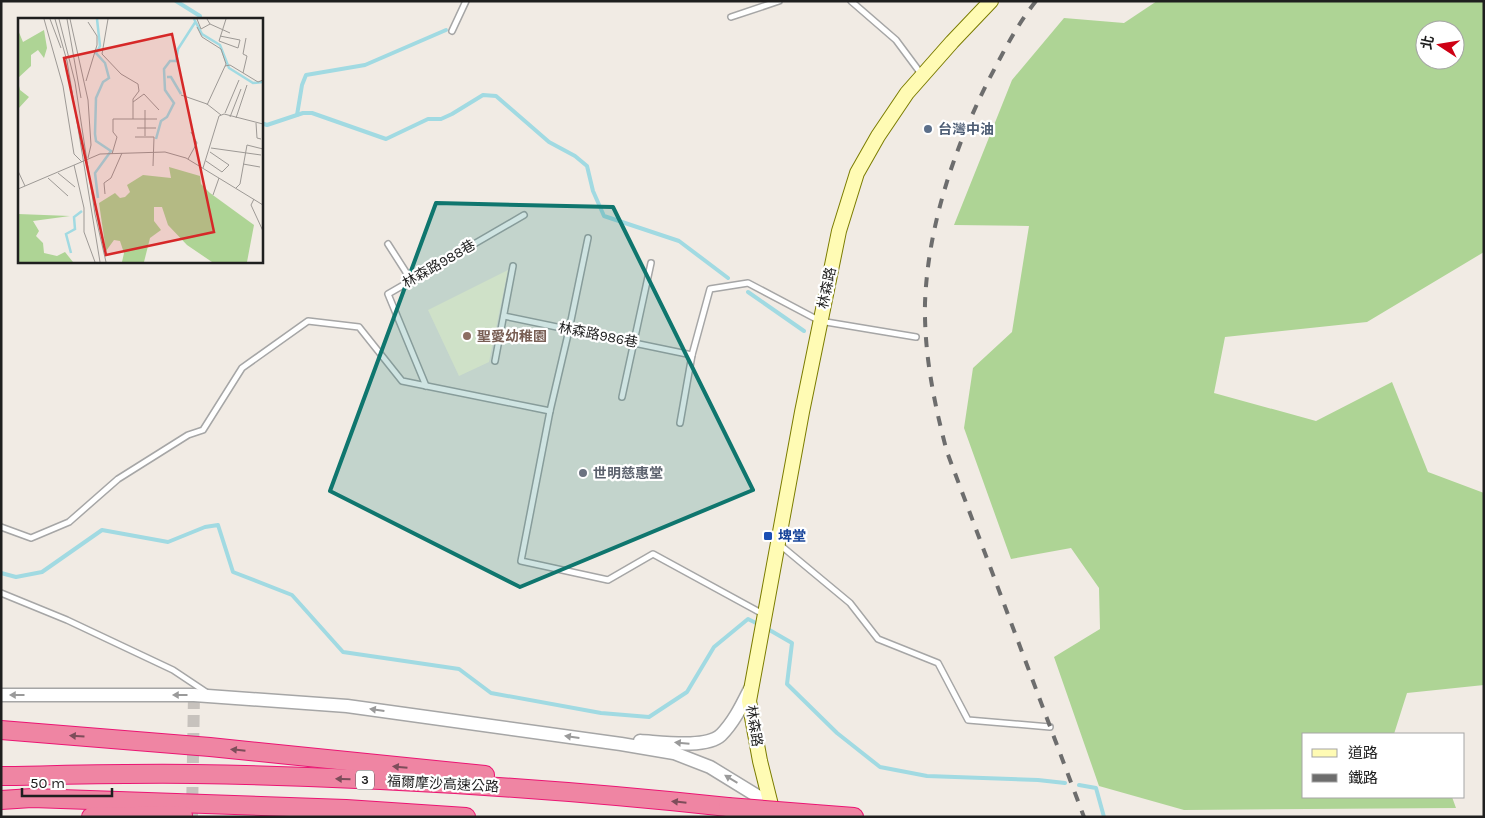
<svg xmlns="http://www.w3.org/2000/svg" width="1485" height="818" font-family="Karla,'Noto Sans TC',sans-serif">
	<rect width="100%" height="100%" fill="#f1ebe4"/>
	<path fill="#fffcdf" d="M508 270 489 362 459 376 428 310Z"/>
	<path fill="#aed495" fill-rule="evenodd" d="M1157 1H1484V252L1367 322 1225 337 1214 393 1316 421 1392 382 1428 472 1484 493V685L1407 693 1394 734H1304V797H1452L1456 808 1184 810 1099 786 1054 657 1100 629 1099 588 1071 548 1011 559 964 428 973 368 1012 332 1029 226 954 225 1012 80 1064 18 1124 23ZM1425 30H1455V60H1425Z"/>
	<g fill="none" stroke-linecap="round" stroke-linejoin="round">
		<g stroke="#a1dae2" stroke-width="4">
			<path d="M176 1 200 16V19"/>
			<path d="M297 115 302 85 306 75 365 65 446 30"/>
			<path d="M261 123 267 125 303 113H312L386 139 428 119H441L452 114 483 95 496 96 549 142 575 156 587 166 593 191 604 216 679 241 728 278"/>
			<path d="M748 292 804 331"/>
			<path d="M1 573 16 577 42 572 102 530 168 542 205 527 218 525 233 572 292 595 343 652 459 669 491 693 601 713 649 717 687 692 714 647 748 619 760 625"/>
			<path d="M766 628 792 643 787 684 837 733 880 767 927 776 1038 780 1065 783"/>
			<path d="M1079 785 1096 788 1104 817"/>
		</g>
		<path stroke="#c7c2bd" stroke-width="12" stroke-dasharray="12 6" stroke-linecap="butt" d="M192 817 194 695"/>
		<defs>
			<g id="service">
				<path d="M851 1 896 40 922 75"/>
				<path d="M731 17 779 1"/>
				<path d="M452 31 466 1"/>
				<path d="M588 238 569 330 550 411 521 561 608 580 653 554 763 614"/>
				<path d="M388 244 411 280"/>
				<path d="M504 316 692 355"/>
				<path d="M495 361 513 266"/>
				<path d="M426 386 388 294 524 215"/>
				<path d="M622 397 651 263"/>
				<path d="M680 423 692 355 710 289 748 283 820 321 916 337"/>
				<path d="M1 527 31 538 69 522 118 479 188 435 203 430 242 368 308 321 359 327 402 381 550 411"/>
				<path d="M779 544 850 603 878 639 938 663 968 720 1050 727"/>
				<path d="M1 593 67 620 173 670 206 692"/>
			</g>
			<g id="tertiary">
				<path d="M1 695H194L347 706 621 744 674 753 710 767 772 805"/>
				<path d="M640 741C660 742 706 749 721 735 734 722 742 705 750 689"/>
			</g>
			<path id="secondary" d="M774 817 760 761 749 701 802 412 839 231 857 173 878 136 907 93 952 42 991 1"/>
			<g id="motorway">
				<path d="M1 730 210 747 485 775"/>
				<path d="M1 776C65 775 129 773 194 774 372 777 550 788 728 807"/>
				<path d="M1 800 32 798 346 809 466 817"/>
				<path d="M815 814 854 817"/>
				<path d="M91 817 183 815"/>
			</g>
		</defs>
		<use href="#service" stroke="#a6a6a6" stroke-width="8"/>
		<use href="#tertiary" stroke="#a6a6a6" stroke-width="15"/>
		<use href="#secondary" stroke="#7b7c00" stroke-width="16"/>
		<use href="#motorway" stroke="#eb1573" stroke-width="20"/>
		<use href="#service" stroke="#fff" stroke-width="5"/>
		<use href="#tertiary" stroke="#fff" stroke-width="12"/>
		<use href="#secondary" stroke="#fffbb4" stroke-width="14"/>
		<use href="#motorway" stroke="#ef85a3" stroke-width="18"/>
		<path stroke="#6d6d6d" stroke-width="4" stroke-dasharray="10 10" stroke-linecap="butt" d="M1036 1C1020 21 1008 43 996 66 958 137 928 221 925 303 924 354 934 403 947 452L1084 817"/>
		<defs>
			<path id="motorway-bridge" d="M728 807 815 814"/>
		</defs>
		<use href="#motorway-bridge" stroke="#eb1573" stroke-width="20" stroke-linecap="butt"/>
		<use href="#motorway-bridge" stroke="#ef85a3" stroke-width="18"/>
	</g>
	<defs><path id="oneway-solid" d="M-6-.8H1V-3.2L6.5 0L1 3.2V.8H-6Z" transform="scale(1.25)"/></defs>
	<g fill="#9a9a9a">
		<use href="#oneway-solid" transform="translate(17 695) rotate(-180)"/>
		<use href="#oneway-solid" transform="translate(180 695) rotate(-180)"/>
		<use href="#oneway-solid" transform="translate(377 710) rotate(-172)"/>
		<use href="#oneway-solid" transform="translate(572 737) rotate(-172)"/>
		<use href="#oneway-solid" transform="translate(682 743) rotate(-175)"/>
		<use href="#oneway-solid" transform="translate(731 779) rotate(-149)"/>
	</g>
	<g fill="#7d4d5a">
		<use href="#oneway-solid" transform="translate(77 736) rotate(-176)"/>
		<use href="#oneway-solid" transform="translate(238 750) rotate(-174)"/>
		<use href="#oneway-solid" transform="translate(400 767) rotate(-175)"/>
		<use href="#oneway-solid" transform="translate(343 779) rotate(-178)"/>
		<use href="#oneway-solid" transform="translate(679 802) rotate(-174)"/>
	</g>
	<path fill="#0f766e" fill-opacity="0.2" stroke="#0f766e" stroke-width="4" stroke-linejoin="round" d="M436 203 613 207 753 490 520 587 330 491Z"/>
	<circle fill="#5c6f8a" stroke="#fff" stroke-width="2" cx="928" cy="129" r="5"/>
	<circle fill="#8d6e63" stroke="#fff" stroke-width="2" cx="467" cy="336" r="5"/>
	<circle fill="#6b7280" stroke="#fff" stroke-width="2" cx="583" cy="473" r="5"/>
	<rect fill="#1a4fb4" stroke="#fff" stroke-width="2" x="763" y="531" width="10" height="10" rx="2.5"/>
	<g text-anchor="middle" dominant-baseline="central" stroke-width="4.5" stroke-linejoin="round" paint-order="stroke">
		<rect fill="#fff" stroke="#626262" stroke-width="1" x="356" y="770.5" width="18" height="19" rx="4"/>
		<g font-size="12" font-weight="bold" fill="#1f1f1f">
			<text x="365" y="780">3</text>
		</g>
		<g font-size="14" font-weight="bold" fill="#4e5e75" stroke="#fff" text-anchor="start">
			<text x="938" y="129">台灣中油</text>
		</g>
		<g font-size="14" fill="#1f1f1f" stroke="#fff">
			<text transform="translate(439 264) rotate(-30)">林森路988巷</text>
			<text transform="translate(827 288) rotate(-78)">林森路</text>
			<text transform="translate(598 335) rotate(11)">林森路986巷</text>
			<text transform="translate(754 726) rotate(81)">林森路</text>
			<text transform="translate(443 784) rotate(3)">福爾摩沙高速公路</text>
		</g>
		<g font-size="14" font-weight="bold" fill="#785e54" stroke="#fff" text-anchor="start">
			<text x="477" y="336">聖愛幼稚園</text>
		</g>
		<g font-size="14" font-weight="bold" fill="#5b616d" stroke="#fff" text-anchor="start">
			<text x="593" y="473">世明慈惠堂</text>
		</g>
		<g font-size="14" font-weight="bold" fill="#164399" stroke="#fff" text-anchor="start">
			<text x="778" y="536">埤堂</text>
		</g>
	</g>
	<g transform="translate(18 18)">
		<rect width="245" height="245" fill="#f1ebe4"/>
		<path d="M0 12 5 24 26 12 29 30 26 40 20 32 13 37V48L0 60ZM0 64 2 72 11 79 0 91ZM151 149 182 158 183 166 192 175 236 207 229 244H194L169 227 150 207 144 189H136V203L143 212 132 220 126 244H104L106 235 102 223 96 222 88 233 81 185 97 175 102 180 107 179 112 174 109 167 125 157 153 160ZM0 196 52 198 15 203 21 213 18 218 25 225 26 235 39 238 47 234 55 244H0Z" fill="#aed495"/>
		<path fill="none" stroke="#a1dae2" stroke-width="2.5" d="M79 1 82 28 78 35 87 45 91 60 85 64 78 80 77 116 78 123 93 133 77 155 80 180M176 1 184 16 202 27 211 50 235 65 245 64M149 59H153L163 76M138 121 143 103 149 99 156 85 147 72 146 51 152 43H158L160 31 178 3M53 235 48 216 57 211 56 199 64 193"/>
		<path fill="none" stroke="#9d9995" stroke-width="1" d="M26 1 45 68 56 136 64 144M32 1 43 30M37 1 49 43 82 244M41 1 57 64 77 196 88 244M49 1 63 80M52 1 70 82 73 127 70 140M90 1 84 36 103 56 120 66 121 73 115 81V101M179 1 183 11 192 6M189 1 192 6 212 15M179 9 184 19 203 31 208 46 189 87M201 23 220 30 222 22 202 18M201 23 208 1M207 48 212 47 240 64 245 62M225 55 229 38 225 36 228 20M68 63 79 27V18L70 4M163 77 189 86 203 97M115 84 126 76 141 92M127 92V118M207 95 221 62M212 99 223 71M218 100 229 67M238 105 239 120 243 121M119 110H138M117 119H136L135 148M193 130 243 137M94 136 99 119 95 114V101H139M170 141 179 125 173 114M188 143 204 154 211 147 192 134M225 146 242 149M56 147 66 190V214L77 244M185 150 201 98 206 96 245 106M0 153 7 168M40 155 57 169M30 160 50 178M218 170 222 166 229 127 245 131M0 171 82 136 147 134 168 140 245 187M87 176 86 165 93 160 104 135M195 177 201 160M236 181 233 187 245 213"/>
		<path fill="#d62828" fill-opacity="0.15" stroke="#d62828" stroke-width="2.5" d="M154 16 196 214 88 237 46 40Z"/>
		<rect width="245" height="245" fill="none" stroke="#1f1f1f" stroke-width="2.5"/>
	</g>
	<rect width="1485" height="818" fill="none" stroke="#1f1f1f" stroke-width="5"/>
	<rect x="1302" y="733" width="162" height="65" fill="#ffffff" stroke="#a5a5a5"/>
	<rect x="1312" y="749" width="25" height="8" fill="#fffbb4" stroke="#a5a5a5"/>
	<text x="1348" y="758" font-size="15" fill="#1f1f1f">道路</text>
	<rect x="1312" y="774" width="25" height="8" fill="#6d6d6d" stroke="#a5a5a5"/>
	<text x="1348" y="783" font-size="15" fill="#1f1f1f">鐵路</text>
	<g transform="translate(1440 45) rotate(282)"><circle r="24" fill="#ffffff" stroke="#a5a5a5"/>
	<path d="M0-4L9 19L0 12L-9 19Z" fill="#ce0014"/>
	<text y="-8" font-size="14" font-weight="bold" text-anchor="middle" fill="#1f1f1f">北</text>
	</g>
	<path d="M22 788v8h90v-8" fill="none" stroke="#1f1f1f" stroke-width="2.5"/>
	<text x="30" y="788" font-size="15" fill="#1f1f1f" stroke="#ffffff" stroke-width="4" paint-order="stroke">50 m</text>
</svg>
